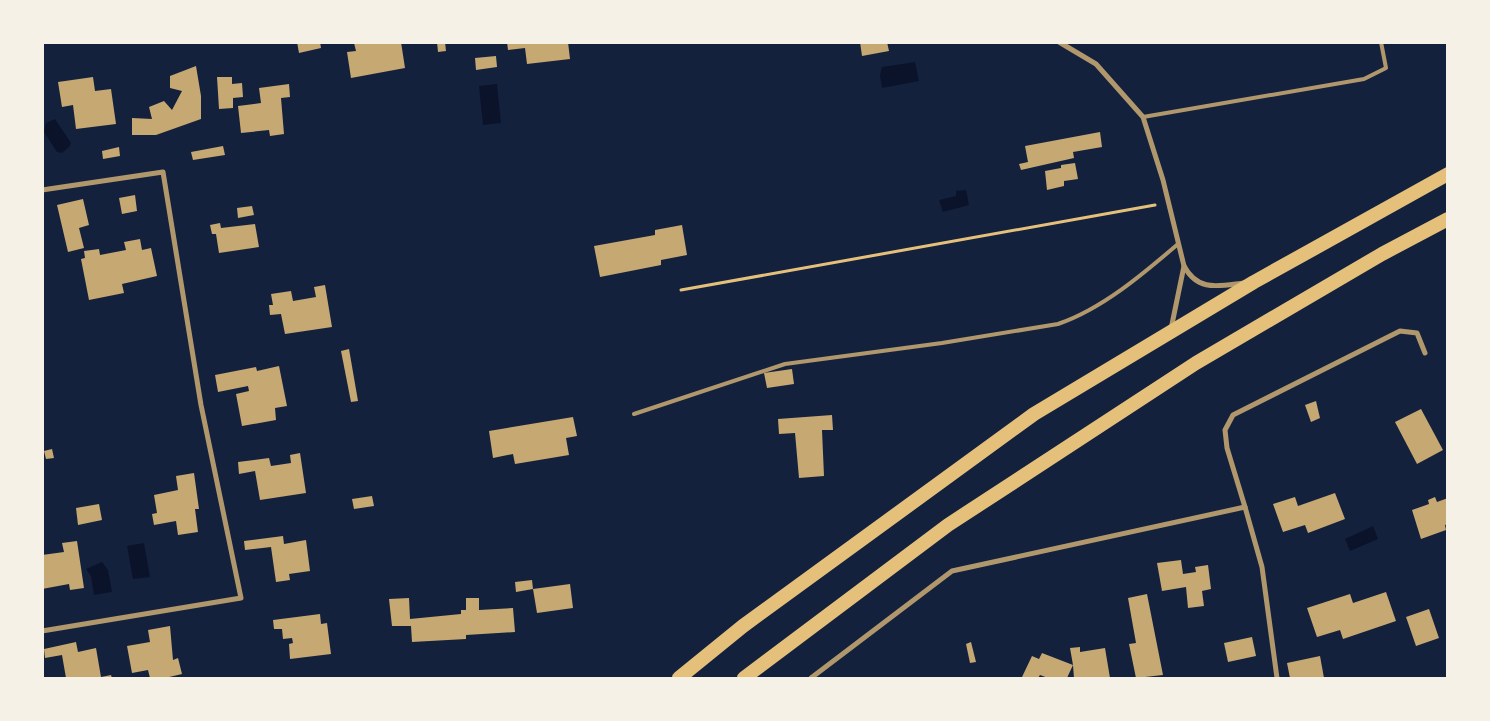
<svg xmlns="http://www.w3.org/2000/svg" width="1490" height="721" font-family="Lato,sans-serif">
	<rect width="100%" height="100%" fill="#14213d"/>
	<g fill="#0b132b">
		<path d="M915 62 919 81 882 88 880 75 882 67Z"/>
		<path d="M497 84 501 123 483 125 479 86Z"/>
		<path d="M55 119 71 143 69 147 62 153 57 152 44 132 46 123Z"/>
		<path d="M966 190 969 205 943 212 939 200 956 196V191Z"/>
		<path d="M1373 526 1378 539 1350 551 1345 539Z"/>
		<path d="M144 543 150 577 133 579 127 546Z"/>
		<path d="M102 562 108 570 112 592 94 595 91 576 86 569Z"/>
	</g>
	<g fill="#c6a872">
		<path d="M297 42H320L321 48 299 53Z"/>
		<path d="M387 42H401L405 68 351 78 347 52 356 51 354 43Z"/>
		<path d="M437 42H445L446 51 438 52Z"/>
		<path d="M507 42H568L570 59 527 64 525 48 508 50Z"/>
		<path d="M860 42H887L889 51 862 56Z"/>
		<path d="M496 56 497 67 476 70 475 58Z"/>
		<path d="M196 66 201 96V119L156 135H132V118L152 119 149 107 164 101 172 110 182 91 170 88V76Z"/>
		<path d="M93 77 95 91 111 89 116 124 76 129 73 105 62 107 58 82Z"/>
		<path d="M217 77H232V84L242 83 243 97 233 98V108L219 109Z"/>
		<path d="M289 84 290 97 281 98 284 134 270 136 269 130 241 133 238 106 261 103 259 88Z"/>
		<path d="M1100 132 1102 147 1073 152 1074 158 1021 170 1019 164 1028 162 1025 146Z"/>
		<path d="M223 146 225 155 193 160 191 152Z"/>
		<path d="M119 147 120 156 103 159 102 151Z"/>
		<path d="M1075 163 1078 179 1064 181V186L1047 190 1045 171 1061 168V165Z"/>
		<path d="M135 195 137 211 122 214 119 198Z"/>
		<path d="M83 199 89 225 79 228 84 248 68 252 57 205Z"/>
		<path d="M252 206 254 215 238 218 237 208Z"/>
		<path d="M220 223 221 228 255 224 259 247 219 253 216 234H212L210 225Z"/>
		<path d="M682 225 687 255 661 260V265L600 277 594 246 655 235V230Z"/>
		<path d="M140 239 142 250 151 248 157 276 122 284 124 293 89 300 81 259 85 258 84 251 99 249 100 255 126 250 124 242Z"/>
		<path d="M325 285 332 327 285 334 281 314 270 315 269 305H273L271 294 291 291 293 301 316 297 314 287Z"/>
		<path d="M349 349 358 401 351 402 341 351Z"/>
		<path d="M279 366 287 406 275 408 276 420 242 426 236 394 249 391 248 386 218 392 215 375 256 367 257 371Z"/>
		<path d="M792 369 794 384 767 388 764 373Z"/>
		<path d="M1316 401 1320 418 1311 422 1305 405Z"/>
		<path d="M1421 409 1443 450 1417 464 1395 422Z"/>
		<path d="M832 415 833 430H822L824 476 799 478 795 433 779 434 778 419Z"/>
		<path d="M573 417 577 436 566 438 569 455 515 464 513 454 493 458 489 431Z"/>
		<path d="M52 449 54 458 46 459 44 451Z"/>
		<path d="M300 453 306 493 260 500 255 471 239 474 238 462 269 458 271 466 291 463 290 455Z"/>
		<path d="M194 473 199 509H195L198 532 178 535 176 521 154 525 152 514 157 513 154 495 178 490 176 476Z"/>
		<path d="M1335 493 1345 519 1308 533 1305 525 1283 532 1273 504 1295 497 1298 506Z"/>
		<path d="M372 496 374 506 354 509 352 499Z"/>
		<path d="M1435 497 1437 502 1448 498V524L1445 525 1446 530 1421 539 1412 510 1429 504 1428 500Z"/>
		<path d="M99 504 102 520 78 525 76 508Z"/>
		<path d="M283 536 284 544 306 540 310 571 289 574 290 580 276 582 271 547 245 550 244 541Z"/>
		<path d="M77 541 84 588 70 590 69 584 42 589V555L64 552 62 543Z"/>
		<path d="M1181 560 1183 574 1196 572 1195 567 1208 565 1211 589 1202 591 1204 606 1188 608 1186 587 1162 591 1157 563Z"/>
		<path d="M532 580 533 589 516 592 515 582Z"/>
		<path d="M570 584 573 608 537 613 533 589Z"/>
		<path d="M1386 592 1396 621 1343 639 1340 630 1317 637 1307 608 1350 594 1353 603Z"/>
		<path d="M1147 594 1163 675 1136 678 1129 644 1136 643 1128 598Z"/>
		<path d="M409 598 410 619 461 614V610H466V598H479V610L513 608 515 632 466 635V639L412 642 411 626H392L389 599Z"/>
		<path d="M1429 609 1439 638 1416 646 1406 617Z"/>
		<path d="M320 614 321 624 327 623 331 654 290 659 289 644 293 643 292 638 283 639 282 629H274L273 620Z"/>
		<path d="M170 626 173 660 178 658 182 674 165 678H150L148 670 132 673 127 646 150 642 148 630Z"/>
		<path d="M1252 637 1256 656 1228 662 1224 643Z"/>
		<path d="M76 642 78 652 96 648 101 677 111 675 112 678H66L62 655 45 658 44 649Z"/>
		<path d="M971 642 976 662 970 663 966 644Z"/>
		<path d="M1080 647V652L1105 648 1110 678H1074L1073 665 1067 678H1048L1040 675 1038 678 1022 677 1032 656 1039 659 1042 653 1073 665 1070 648Z"/>
		<path d="M1320 656 1324 678H1290L1287 663Z"/>
	</g>
	<g fill="none" stroke-linecap="round" stroke-linejoin="round">
		<path stroke="#e5c07b" stroke-width="3" d="M681 290 1155 205"/>
		<g stroke="#b1986c" stroke-width="4">
			<path d="M1143 117 1364 79 1386 68 1381 42"/>
			<path d="M634 414 785 364 942 343 1058 324C1102 309 1143 274 1178 244"/>
		</g>
		<g stroke="#b1986c" stroke-width="5">
			<path d="M1059 42 1096 64 1143 117 1163 180 1184 266C1198 292 1218 286 1244 283"/>
			<path d="M42 190 163 172 201 405 241 598 42 631"/>
			<path d="M1171 329 1184 266"/>
			<path d="M1245 507 1227 448 1225 430 1233 415 1400 331 1417 333 1425 353"/>
			<path d="M811 678 952 571 1245 507 1262 567 1277 678"/>
		</g>
		<g stroke="#e5c07b" stroke-width="14">
			<path d="M679 678 743 626 1034 414 1254 282 1448 174"/>
			<path d="M744 678 948 525 1196 363 1382 254 1448 219"/>
		</g>
	</g>
	<rect width="1490" height="721" fill="none" stroke="#f6f1e7" stroke-width="88"/>
</svg>
